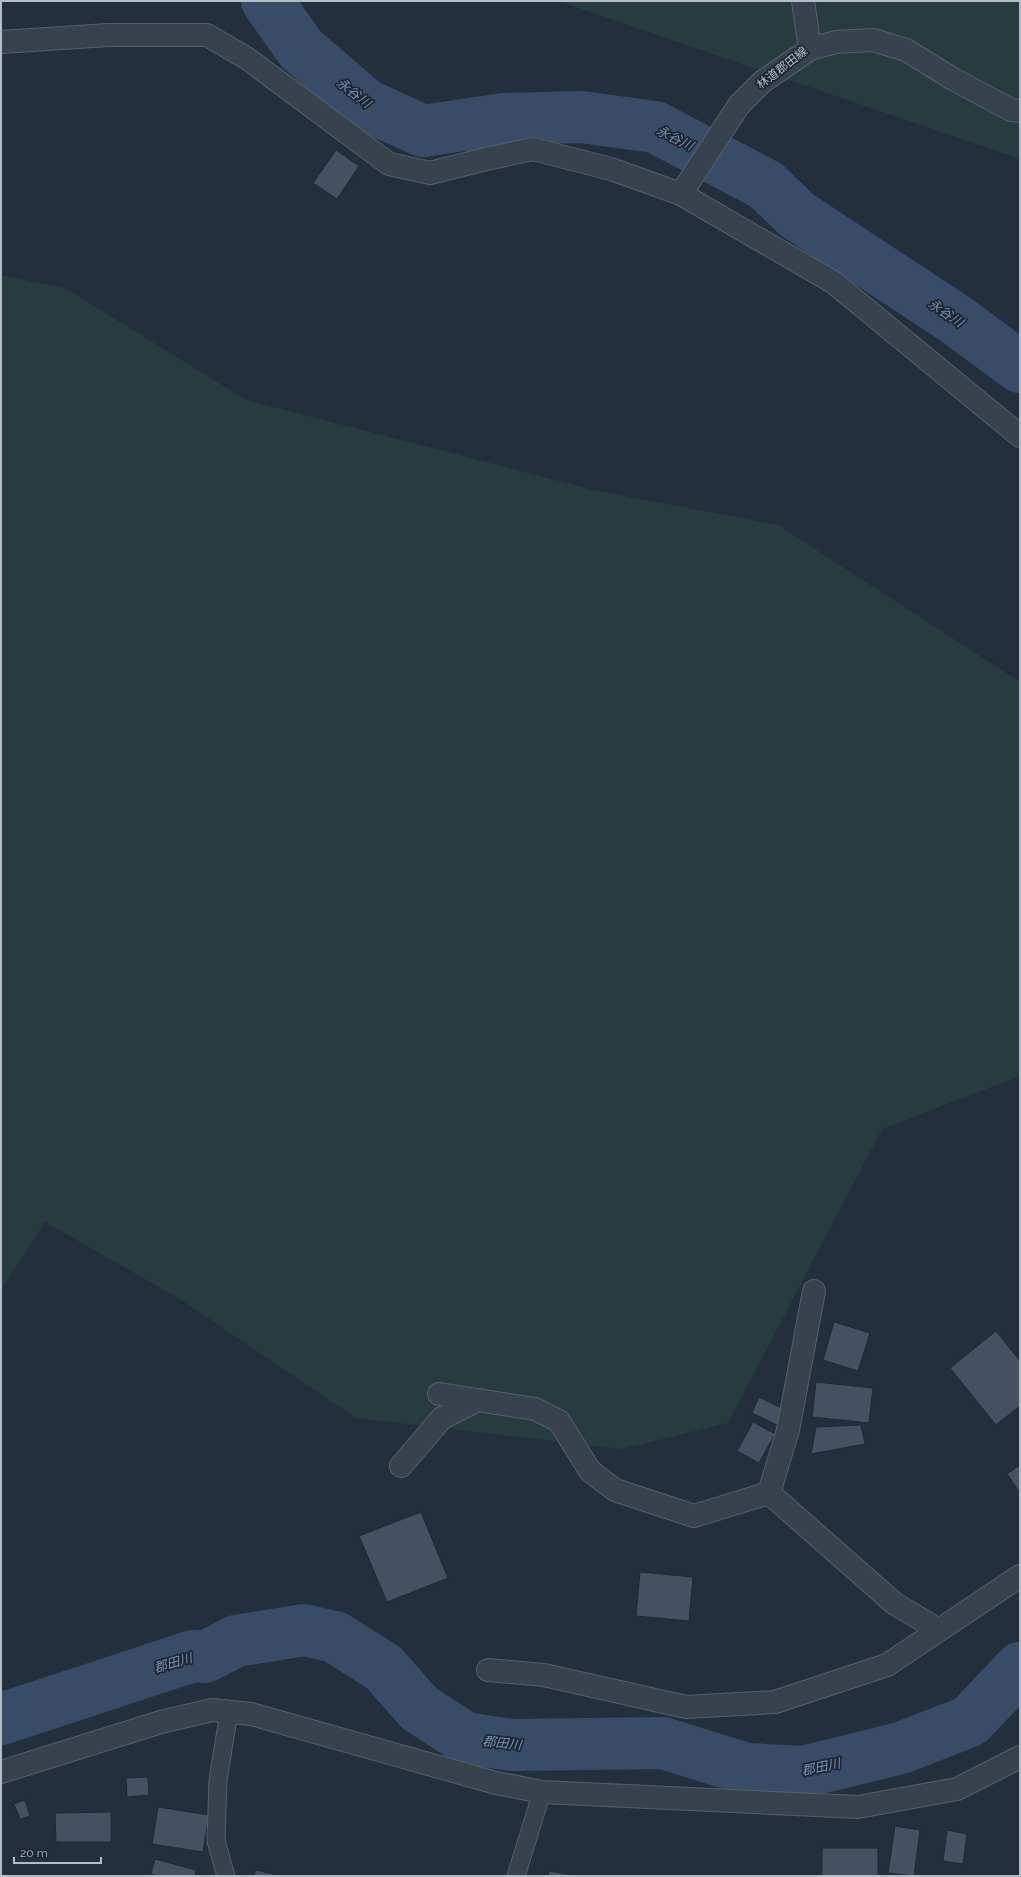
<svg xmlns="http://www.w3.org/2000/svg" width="1021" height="1877" font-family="Raleway,'Noto Sans JP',sans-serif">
	<rect width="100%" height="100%" fill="#242f3e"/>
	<g fill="#263c3f">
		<path d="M563 1H1020V159L567 4Z"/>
		<path d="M1 275 65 288 246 400 594 490 778 525 1020 682V1076L882 1129 728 1423 622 1449 356 1418 180 1299 45 1222 1 1290Z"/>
	</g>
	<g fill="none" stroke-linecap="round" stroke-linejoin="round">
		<g stroke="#394c67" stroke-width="52">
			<path d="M267 1 301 49 366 105 423 131 504 119 581 117 655 127 766 185 797 215 955 319 1020 367"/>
			<path d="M1 1719 193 1656 205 1657 236 1641 304 1630 335 1637 384 1668 419 1708 465 1738 512 1745 663 1743 747 1769 803 1772 901 1748 970 1721 1020 1668"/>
		</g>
	</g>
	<g fill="#455162" stroke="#1f2835">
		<path d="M336 150 359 166 337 199 313 183Z"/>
		<path d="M834 1322 870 1333 858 1371 823 1360Z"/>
		<path d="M996 1331 1020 1361V1406L996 1425 950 1368Z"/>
		<path d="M816 1382 873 1388 869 1423 812 1417Z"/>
		<path d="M759 1397 787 1411 779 1426 752 1413Z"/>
		<path d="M753 1422 775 1434 759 1463 737 1451Z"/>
		<path d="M861 1425 865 1444 811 1454 816 1427Z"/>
		<path d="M1020 1465V1493L1007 1474Z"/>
		<path d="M421 1512 448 1578 387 1602 359 1536Z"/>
		<path d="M640 1572 693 1577 689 1621 636 1616Z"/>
		<path d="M148 1777 149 1795 127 1797 126 1778Z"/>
		<path d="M25 1800 30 1816 20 1819 14 1804Z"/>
		<path d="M158 1807 209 1815 203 1852 152 1844Z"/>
		<path d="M111 1812V1842H56L55 1813Z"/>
		<path d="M895 1826 920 1830 914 1876 888 1873Z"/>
		<path d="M947 1830 967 1834 963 1864 943 1861Z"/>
		<rect x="822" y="1848" width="56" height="28"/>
		<path d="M155 1859 196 1870 195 1876H159L151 1874Z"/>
		<path d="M256 1870 273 1874 272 1876H254Z"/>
		<path d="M549 1871 578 1876H548Z"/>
	</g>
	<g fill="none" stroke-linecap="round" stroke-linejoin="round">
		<defs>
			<g id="lane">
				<path d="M226 1876 216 1841 218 1780 229 1712"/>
				<path d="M516 1876 542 1792"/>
			</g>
			<g id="street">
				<path d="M1 42 108 35H207L248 59 389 164 430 173 486 159 533 149 611 169 681 194 833 282 1020 436"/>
				<path d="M810 49 836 42 873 40 906 50 953 79 1011 110 1020 111"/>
				<path d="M681 194 739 105 762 82 810 49 803 1"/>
				<path d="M814 1291 788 1430 769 1493 895 1604 939 1630"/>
				<path d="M439 1394 535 1409 559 1421 590 1471 615 1490 694 1516 769 1493"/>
				<path d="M401 1466 442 1418 478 1400"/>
				<path d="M488 1670 544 1675 686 1707 775 1702 887 1665 1020 1576"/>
				<path d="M1 1772 161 1722 212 1710 251 1714 496 1783 542 1792 858 1807 957 1789 1020 1757"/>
			</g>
		</defs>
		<use href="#lane" stroke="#565f6c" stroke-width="19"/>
		<use href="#street" stroke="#565f6c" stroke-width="24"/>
		<use href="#lane" stroke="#38414e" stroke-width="17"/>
		<use href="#street" stroke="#38414e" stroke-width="22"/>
	</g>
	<g text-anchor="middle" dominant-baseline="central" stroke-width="3.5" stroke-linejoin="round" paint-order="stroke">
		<g font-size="12" fill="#b4bcc9" stroke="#1d2633">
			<text transform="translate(782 68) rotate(-38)">林道郡田線</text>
		</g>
		<g font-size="13" font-style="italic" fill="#7c92b1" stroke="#1d2633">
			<text transform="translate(354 93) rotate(38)">永谷川</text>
			<text transform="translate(675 138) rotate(26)">永谷川</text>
			<text transform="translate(946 313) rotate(34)">永谷川</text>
			<text transform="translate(173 1663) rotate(-16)">郡田川</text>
			<text transform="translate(502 1743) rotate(6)">郡田川</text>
			<text transform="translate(821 1767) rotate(-12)">郡田川</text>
		</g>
	</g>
	<rect width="1021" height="1877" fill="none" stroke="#b4bcc9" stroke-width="4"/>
	<path d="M14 1857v6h87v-6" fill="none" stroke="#b4bcc9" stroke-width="2"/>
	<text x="20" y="1857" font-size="12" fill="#b4bcc9" stroke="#1d2633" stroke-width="3" paint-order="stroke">20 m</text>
</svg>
